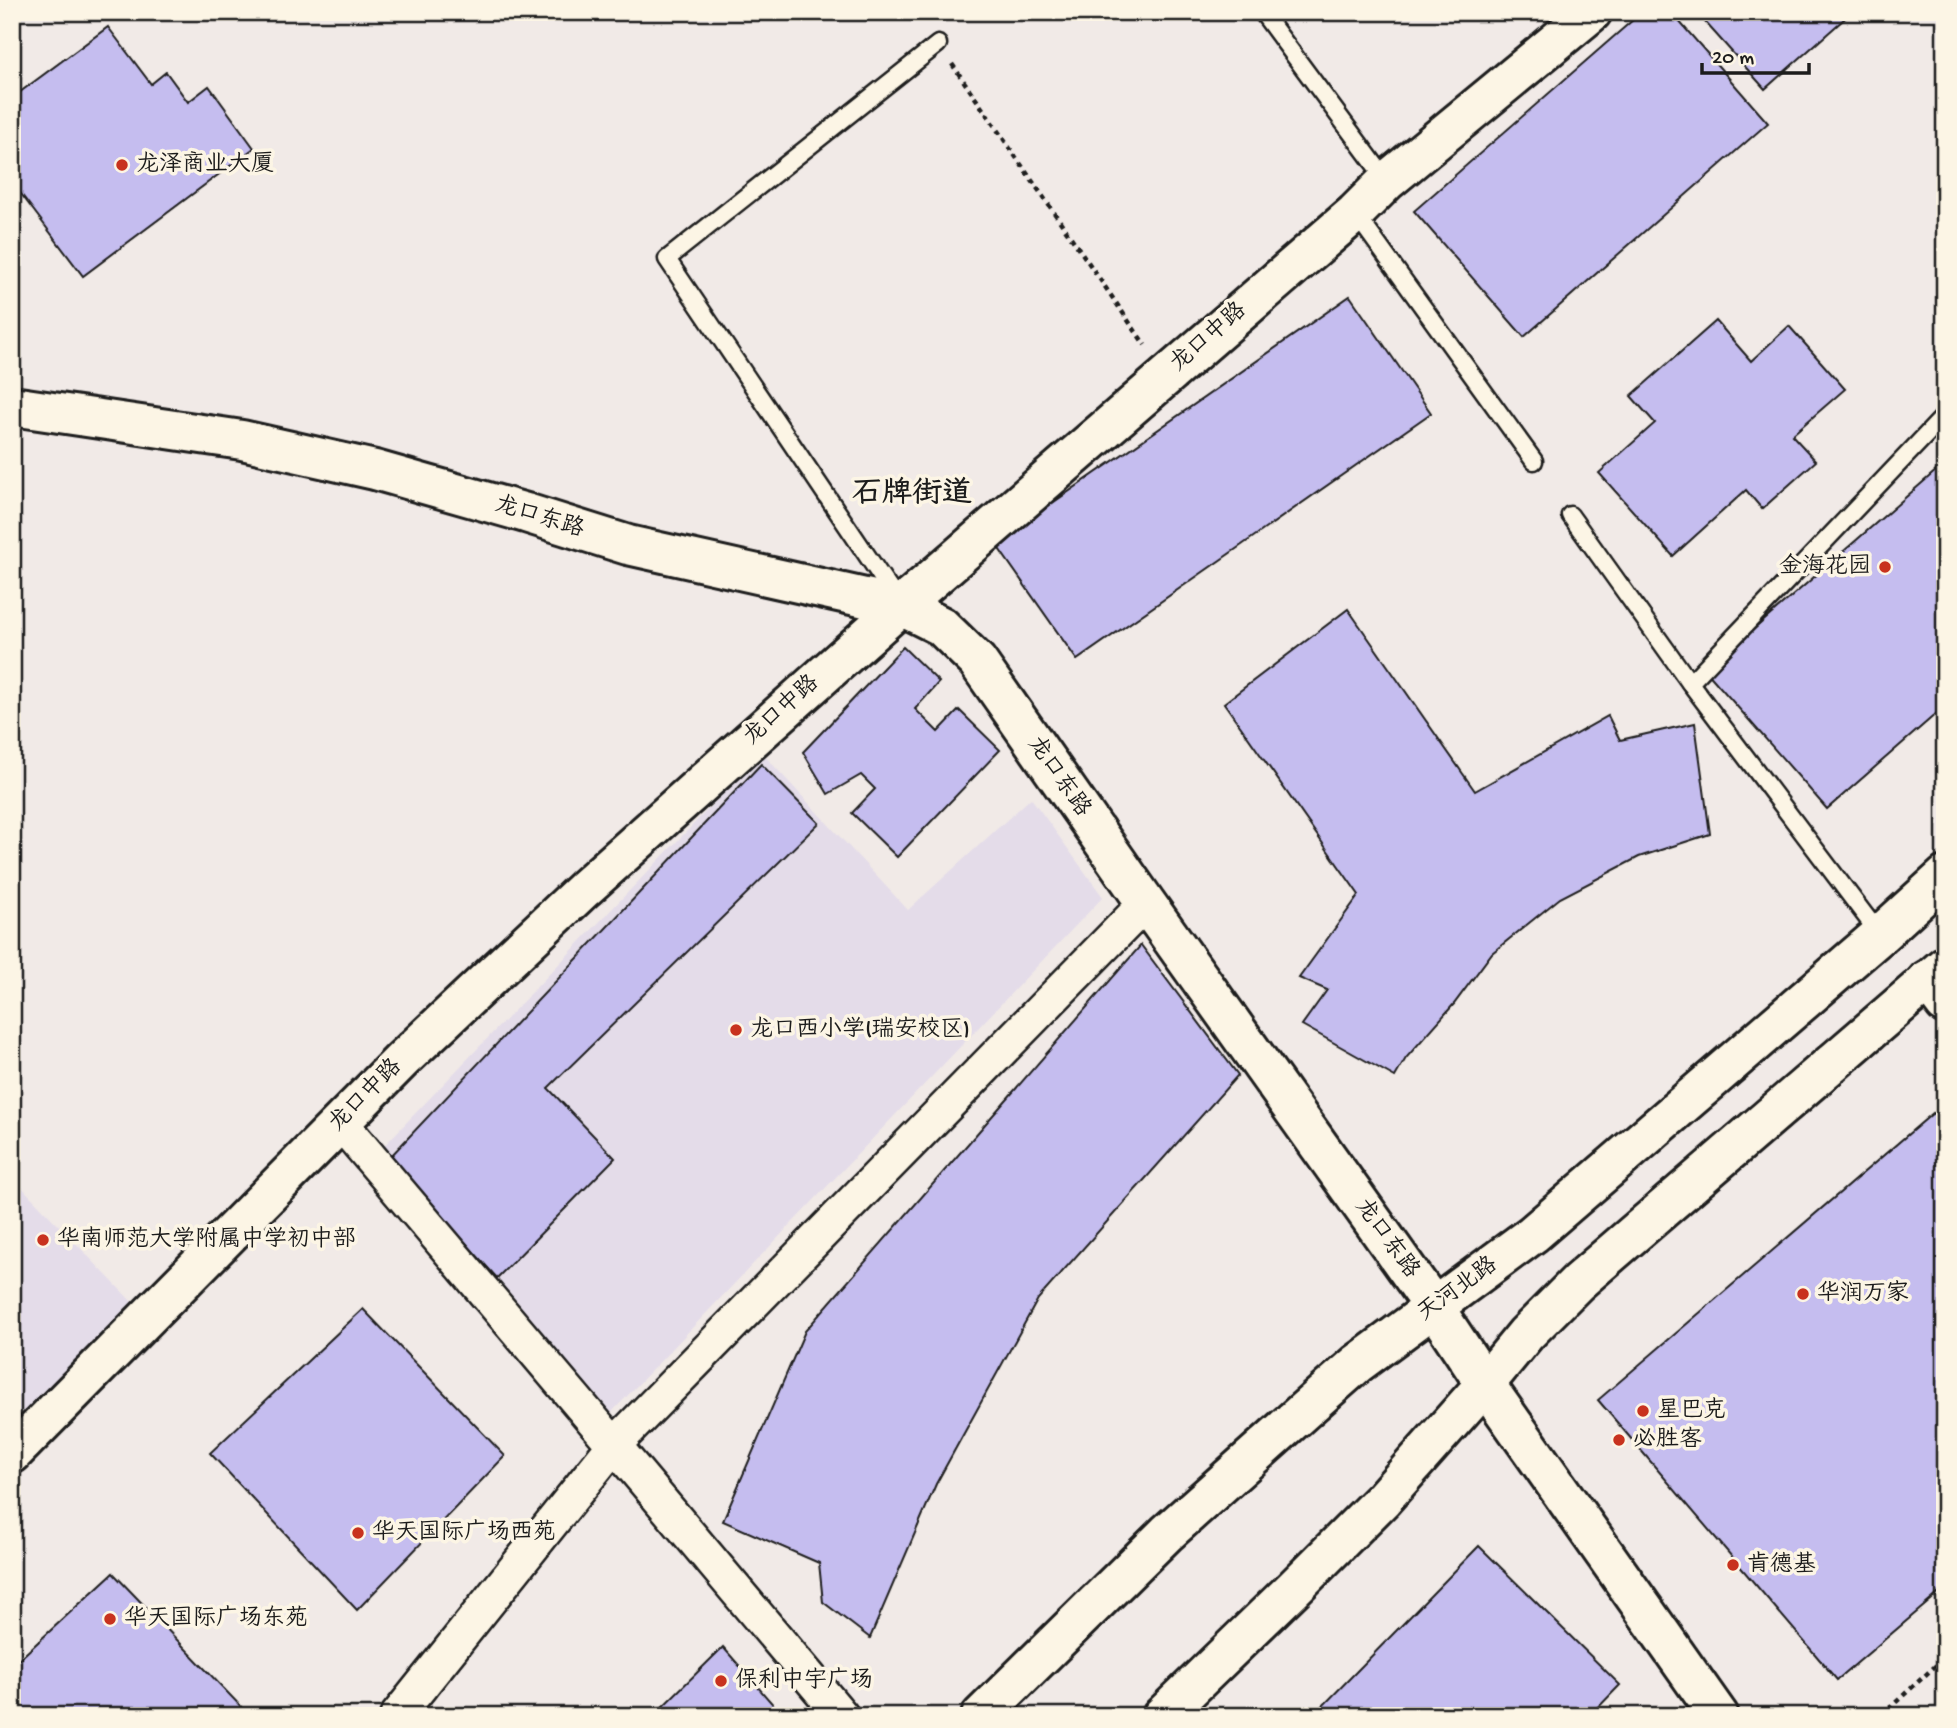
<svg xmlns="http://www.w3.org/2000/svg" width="1957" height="1728" font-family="'Gochi Hand','LXGW WenKai TC',sans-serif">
	<rect width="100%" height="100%" fill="#f1eae7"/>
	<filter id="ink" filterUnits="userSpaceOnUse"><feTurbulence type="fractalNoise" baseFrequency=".0143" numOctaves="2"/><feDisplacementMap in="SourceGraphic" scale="14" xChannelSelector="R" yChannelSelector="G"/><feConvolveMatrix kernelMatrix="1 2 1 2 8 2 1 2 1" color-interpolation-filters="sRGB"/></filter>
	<g filter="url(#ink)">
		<g fill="#e4dce9">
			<path d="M762 753 908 910 1031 798 1103 897 610 1414 380 1150Z"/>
			<path d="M12 1177 134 1304 12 1423Z"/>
		</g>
		<g fill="#c5bdef" stroke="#1c1c1c" stroke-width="2">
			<path d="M1642 12H1671L1768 123 1524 337 1414 211Z"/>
			<path d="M1699 12H1852L1765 89 1697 13Z"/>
			<path d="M108 27 151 84 166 72 188 102 209 86 254 148 83 276 12 182V98Z"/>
			<path d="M1350 296 1431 413 1077 660 995 543Z"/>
			<path d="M1716 321 1751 361 1789 326 1845 389 1792 435 1816 461 1762 509 1746 490 1673 556 1599 473 1655 423 1631 396Z"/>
			<path d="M1945 463V706L1827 809 1706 671Z"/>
			<path d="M1348 609 1475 791 1608 716 1620 740 1695 723 1710 834 1639 857 1560 898 1492 953 1454 1004 1406 1058 1395 1077 1302 1025 1327 990 1299 978 1359 895 1224 703Z"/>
			<path d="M903 647 939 682 915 709 938 732 959 710 1000 750 897 857 852 813 875 789 861 775 828 794 803 752Z"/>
			<path d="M761 764 819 823 548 1088 615 1158 497 1278 389 1158Z"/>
			<path d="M1141 945 1238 1075 1038 1299 936 1484 870 1638 823 1602 819 1563 723 1521 805 1331Z"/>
			<path d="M1933 1113 1945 1126V1588L1837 1680 1598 1400Z"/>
			<path d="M363 1309 505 1456 357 1610 210 1453Z"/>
			<path d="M1479 1546 1620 1685 1590 1716H1313Z"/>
			<path d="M113 1573 250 1716H12V1666Z"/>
			<path d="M723 1647 783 1716H653Z"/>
		</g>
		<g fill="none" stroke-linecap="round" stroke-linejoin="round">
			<defs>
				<g id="service">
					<path d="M1262 12 1387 181"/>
					<path d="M1355 213 1534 461"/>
					<path d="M1570 515 1690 683 1880 935"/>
					<path d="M897 600 667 259 938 44"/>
					<path d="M1690 683 1945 415"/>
				</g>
				<g id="minor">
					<path d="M340 1122 614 1445 397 1716"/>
					<path d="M842 1716 614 1445 1146 903"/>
				</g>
				<g id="tertiary">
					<path d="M12 406 242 440 375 470 526 513 628 545 901 606 941 626 977 661 1146 903 1434 1307 1485 1384 1719 1716"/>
					<path d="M1927 980 1945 1004"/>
					<path d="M12 1454 403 1059 584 889 901 606 1355 213 1387 181 1592 12"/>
				</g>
				<g id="secondary">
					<path d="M981 1716 1167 1533 1307 1408 1357 1364 1533 1234 1880 935 1945 876"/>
					<path d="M1162 1716 1293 1589 1383 1499 1485 1384 1526 1334 1578 1282 1945 966"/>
				</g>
			</defs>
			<use href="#service" stroke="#1c1c1c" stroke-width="21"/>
			<use href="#minor" stroke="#1c1c1c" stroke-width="38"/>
			<use href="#tertiary" stroke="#1c1c1c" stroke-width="44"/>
			<use href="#secondary" stroke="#1c1c1c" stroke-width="44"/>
			<g stroke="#1c1c1c" stroke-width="4.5" stroke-dasharray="5 5" stroke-linecap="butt">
				<path d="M952 64 1145 345"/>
				<path d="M1881 1716 1945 1657"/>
			</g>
			<use href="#service" stroke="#fcf5e5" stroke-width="16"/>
			<use href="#minor" stroke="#fcf5e5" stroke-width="33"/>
			<use href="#tertiary" stroke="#fcf5e5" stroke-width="38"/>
			<use href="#secondary" stroke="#fcf5e5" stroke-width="38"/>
		</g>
	</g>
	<g fill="#c8321e" stroke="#fcf5e5" stroke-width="2.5">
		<circle cx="122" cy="165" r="7"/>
		<circle cx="1885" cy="567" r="7"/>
		<circle cx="736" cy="1030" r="7"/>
		<circle cx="43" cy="1240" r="7"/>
		<circle cx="1803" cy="1294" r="7"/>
		<circle cx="1643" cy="1411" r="7"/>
		<circle cx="1619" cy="1440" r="7"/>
		<circle cx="358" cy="1533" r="7"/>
		<circle cx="1733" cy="1565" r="7"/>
		<circle cx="110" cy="1619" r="7"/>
		<circle cx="721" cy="1681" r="7"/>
	</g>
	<g text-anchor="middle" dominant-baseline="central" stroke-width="7" stroke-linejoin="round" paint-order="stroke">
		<g font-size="23" fill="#1c1c1c" stroke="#fcf5e5" text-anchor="start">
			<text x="136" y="165">龙泽商业大厦</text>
			<text x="1871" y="567" text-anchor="end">金海花园</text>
			<text x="750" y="1030">龙口西小学(瑞安校区)</text>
			<text x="57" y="1240">华南师范大学附属中学初中部</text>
			<text x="1817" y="1294">华润万家</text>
			<text x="1657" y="1411">星巴克</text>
			<text x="1633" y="1440">必胜客</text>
			<text x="372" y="1533">华天国际广场西苑</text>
			<text x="1747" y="1565">肯德基</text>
			<text x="124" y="1619">华天国际广场东苑</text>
			<text x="735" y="1681">保利中宇广场</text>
		</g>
		<g font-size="23" fill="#1c1c1c" stroke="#fcf5e5">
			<text transform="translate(1209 338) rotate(-41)">龙口中路</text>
			<text transform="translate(539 518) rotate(17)">龙口东路</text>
			<text transform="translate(782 711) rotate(-42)">龙口中路</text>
			<text transform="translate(1058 777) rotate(55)">龙口东路</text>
			<text transform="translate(366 1096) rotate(-45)">龙口中路</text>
			<text transform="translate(1386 1239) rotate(54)">龙口东路</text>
			<text transform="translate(1458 1290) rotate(-36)">天河北路</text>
		</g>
		<g font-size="30" font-weight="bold" fill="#1c1c1c" stroke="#fcf5e5">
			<text x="912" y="495">石牌街道</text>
		</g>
	</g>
	<rect width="1957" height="1728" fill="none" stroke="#fcf5e5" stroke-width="42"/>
	<rect x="21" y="21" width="1915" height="1686" fill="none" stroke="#1c1c1c" stroke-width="2.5" filter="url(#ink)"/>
	<path d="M1702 63v10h107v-10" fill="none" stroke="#1c1c1c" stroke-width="3.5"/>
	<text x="1712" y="63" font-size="21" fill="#1c1c1c" stroke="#fcf5e5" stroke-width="5" paint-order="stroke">20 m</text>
</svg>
